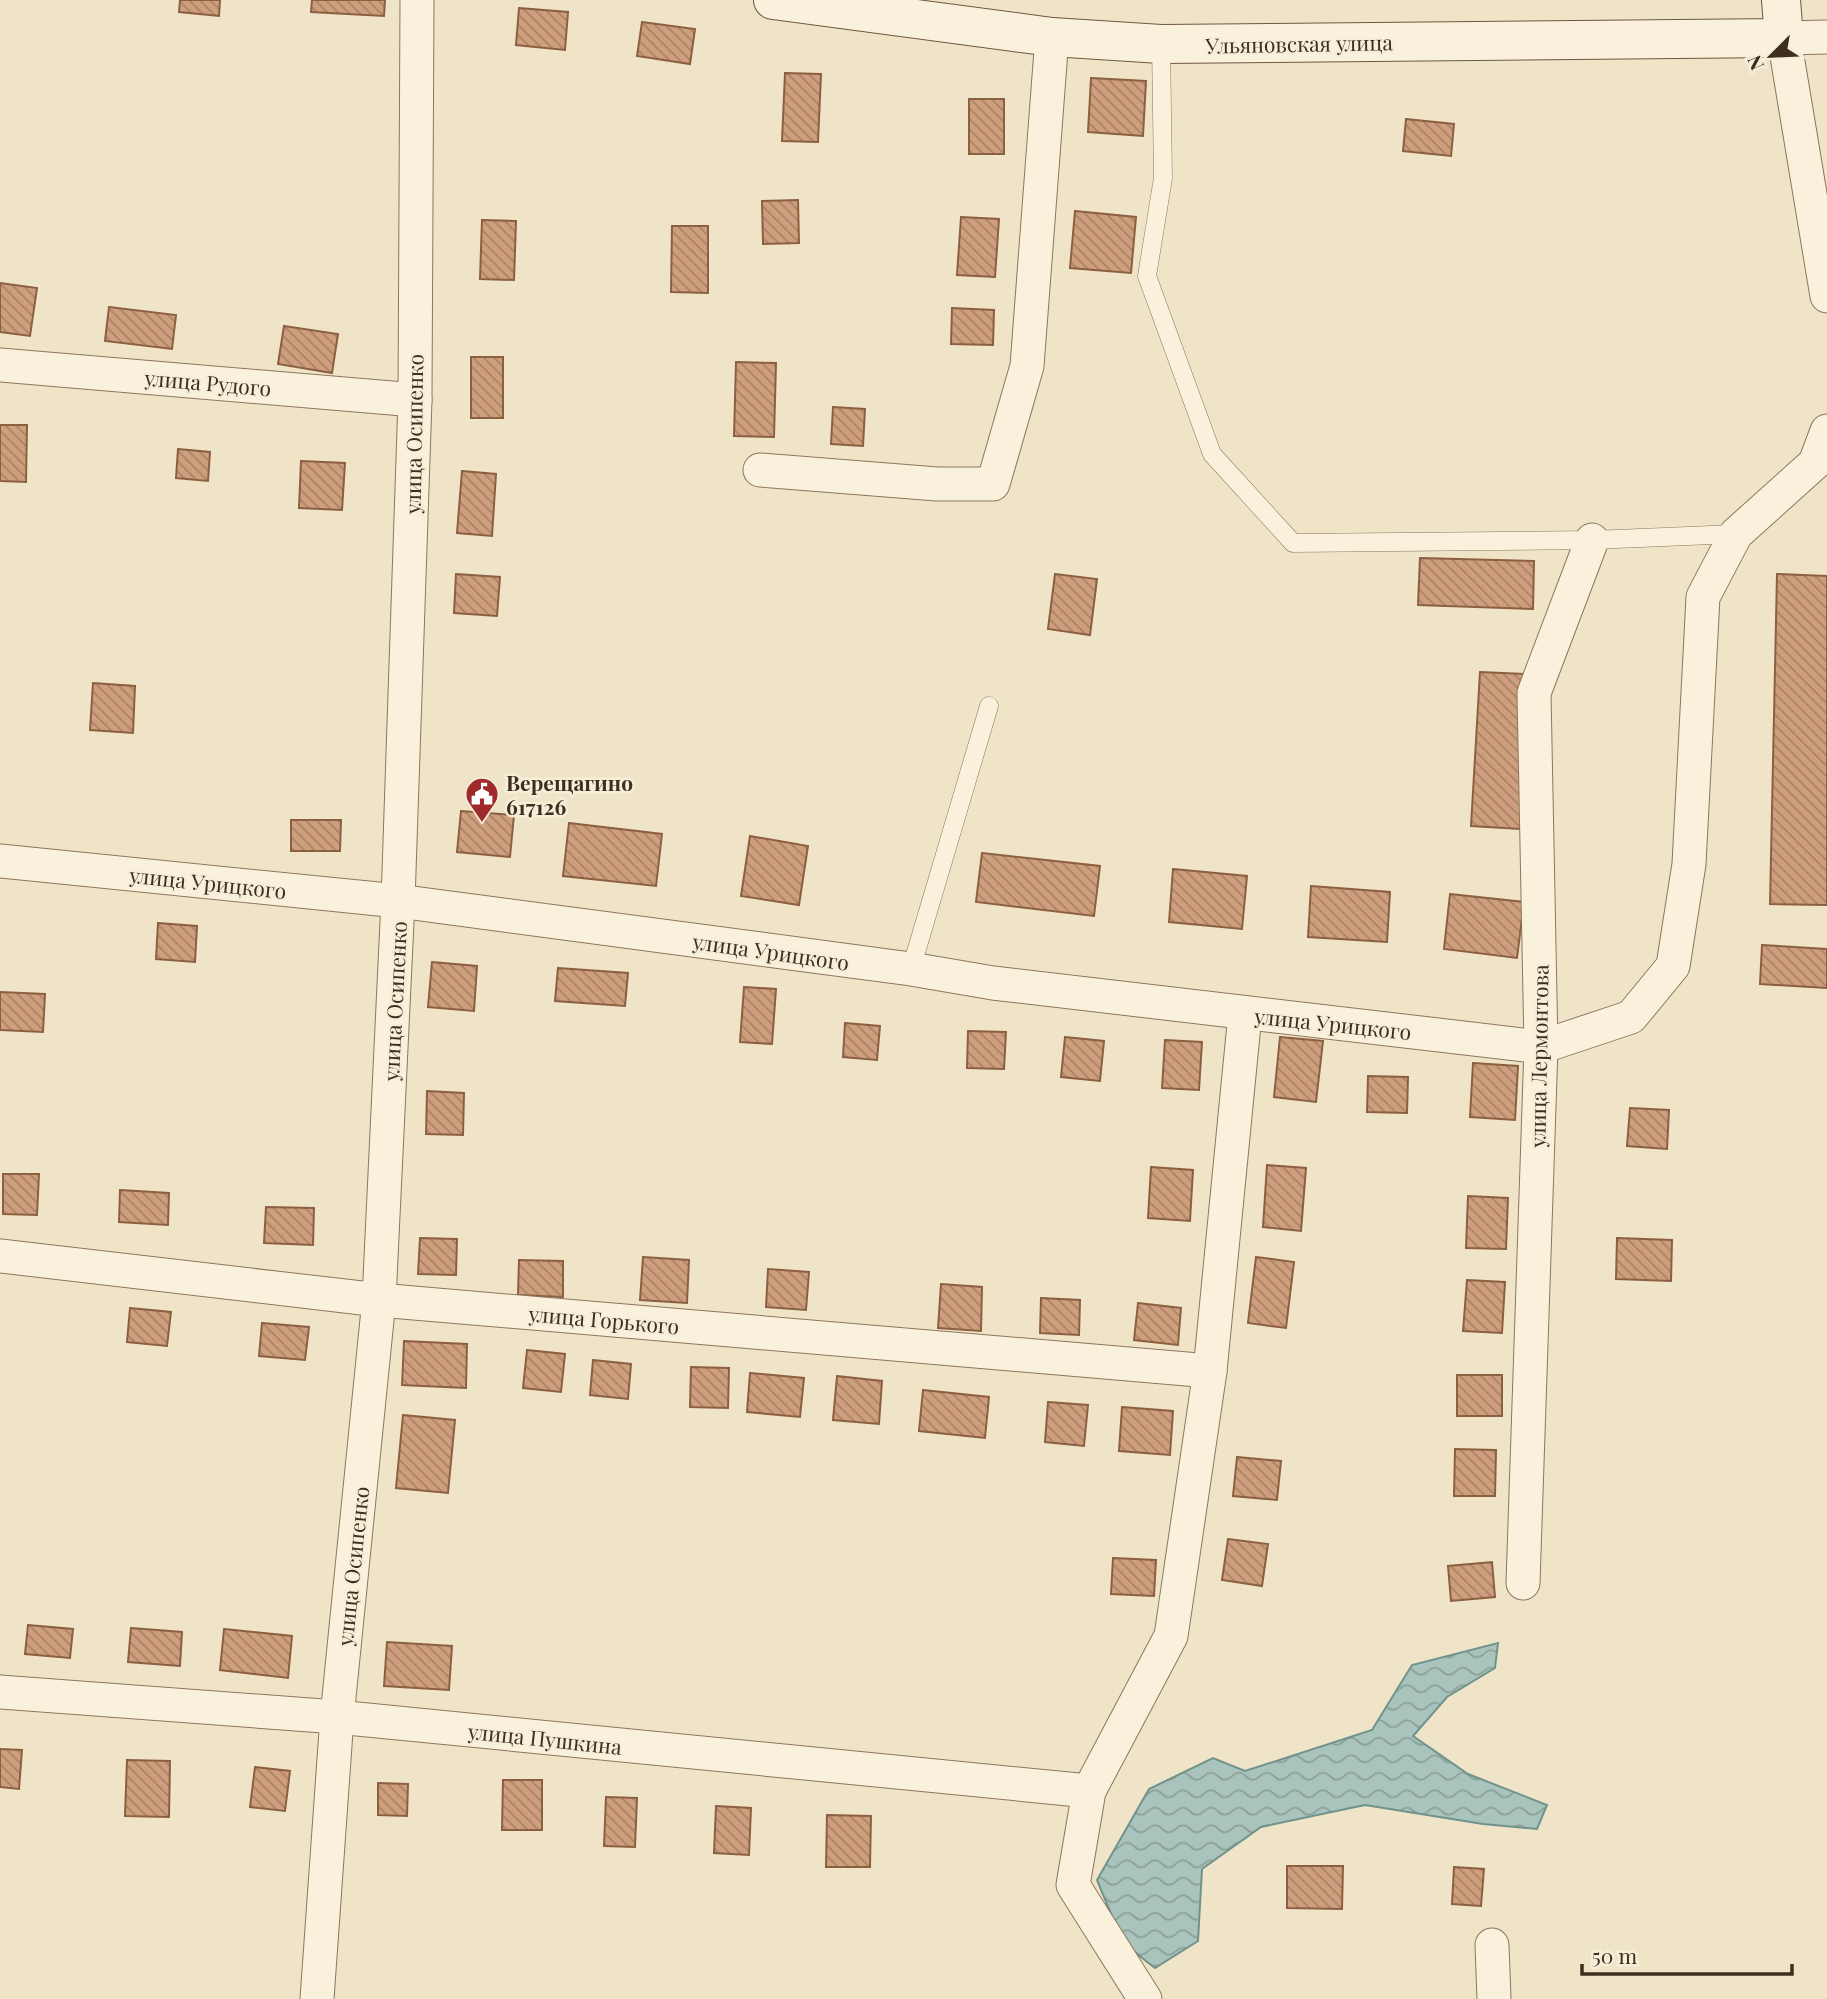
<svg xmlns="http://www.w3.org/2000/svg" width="1827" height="1999" font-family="'Playfair Display',serif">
	<defs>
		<pattern id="water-waves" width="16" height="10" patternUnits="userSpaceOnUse" patternTransform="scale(1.75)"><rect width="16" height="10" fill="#a9c4bc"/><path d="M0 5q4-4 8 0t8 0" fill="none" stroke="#8ba098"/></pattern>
		<pattern id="building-back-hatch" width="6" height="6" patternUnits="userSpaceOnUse" patternTransform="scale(1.75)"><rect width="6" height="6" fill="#cf9f7d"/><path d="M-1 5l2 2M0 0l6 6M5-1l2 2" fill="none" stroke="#a98266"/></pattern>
	</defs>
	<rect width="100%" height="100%" fill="#f0e4c8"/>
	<path fill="url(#water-waves)" stroke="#6f938a" stroke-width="2" d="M1498 1643 1495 1668 1447 1697 1413 1736 1468 1774 1547 1805 1537 1829 1483 1824 1365 1805 1261 1827 1202 1869 1198 1941 1155 1968 1123 1943 1097 1880 1149 1789 1213 1758 1245 1771 1372 1730 1412 1665Z"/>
	<g fill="url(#building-back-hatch)" stroke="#8d5f41" stroke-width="2">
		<path d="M180 0H220L219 16 179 12Z"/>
		<path d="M312 0H385L384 16 311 12Z"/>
		<path d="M519 8 568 12 565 50 516 45Z"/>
		<path d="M642 22 695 29 690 64 637 56Z"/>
		<path d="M785 73 821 74 818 142 782 141Z"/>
		<path d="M1091 78 1146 81 1143 136 1088 132Z"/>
		<rect x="969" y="99" width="35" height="55"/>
		<path d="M1406 119 1454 124 1451 156 1403 151Z"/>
		<path d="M798 200 799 243 763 244 762 201Z"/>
		<path d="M1075 211 1136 217 1131 273 1070 268Z"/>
		<path d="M961 217 999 219 995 277 957 275Z"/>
		<path d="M482 220 516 221 514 280 480 279Z"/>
		<path d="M672 226H708V293L671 292Z"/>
		<path d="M0 283 37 288 30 336 0 332Z"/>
		<path d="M109 307 176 315 172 349 105 341Z"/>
		<path d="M952 308 994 310 993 345 951 344Z"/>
		<path d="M284 326 338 334 332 373 278 364Z"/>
		<rect x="471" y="357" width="32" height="61"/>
		<path d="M736 362 776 363 774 437 734 436Z"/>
		<path d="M833 407 865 409 863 446 831 444Z"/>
		<path d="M0 425H27L26 482 0 481Z"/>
		<path d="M178 449 210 452 208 481 176 478Z"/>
		<path d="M301 461 345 463 342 510 299 508Z"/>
		<path d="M462 471 496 474 492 536 457 533Z"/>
		<path d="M1420 558 1534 561 1533 609 1418 605Z"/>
		<path d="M456 574 500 577 497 616 454 613Z"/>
		<path d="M1055 574 1097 579 1090 635 1048 629Z"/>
		<path d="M1777 574 1827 576V905L1770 904Z"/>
		<path d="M1480 672 1529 674 1520 829 1471 826Z"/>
		<path d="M93 683 135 686 133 733 90 730Z"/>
		<path d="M461 811 514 815 510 857 457 852Z"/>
		<path d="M291 820H341L340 851H291Z"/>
		<path d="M569 823 662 834 656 886 563 876Z"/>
		<path d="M750 836 808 846 799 905 741 896Z"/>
		<path d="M982 853 1100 866 1094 916 976 902Z"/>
		<path d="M1173 869 1247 876 1242 929 1169 922Z"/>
		<path d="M1311 886 1390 892 1387 942 1308 937Z"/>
		<path d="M1450 894 1524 902 1517 958 1444 949Z"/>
		<path d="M158 923 197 926 195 962 156 959Z"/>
		<path d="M1762 945 1827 949V988L1760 984Z"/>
		<path d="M432 962 477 966 474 1011 428 1007Z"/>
		<path d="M558 968 628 973 625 1006 555 1001Z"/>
		<path d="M744 987 776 989 772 1044 740 1042Z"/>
		<path d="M0 992 45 994 43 1032 0 1030Z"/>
		<path d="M845 1023 880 1026 877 1060 843 1057Z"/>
		<path d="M968 1031 1006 1032 1004 1069 967 1068Z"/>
		<path d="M1065 1037 1104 1041 1100 1081 1061 1077Z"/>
		<path d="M1280 1037 1323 1041 1316 1102 1274 1097Z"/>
		<path d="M1165 1040 1202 1042 1199 1090 1162 1088Z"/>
		<path d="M1473 1063 1518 1066 1515 1120 1470 1117Z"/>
		<path d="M1368 1076 1408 1077 1407 1113 1367 1112Z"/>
		<path d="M427 1091 464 1093 463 1135 426 1134Z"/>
		<path d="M1630 1108 1669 1110 1667 1149 1627 1146Z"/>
		<path d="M1267 1165 1306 1168 1301 1231 1263 1227Z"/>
		<path d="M1151 1167 1193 1170 1190 1221 1148 1218Z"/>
		<path d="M3 1174H39L37 1215 3 1214Z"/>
		<path d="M120 1190 169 1193 168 1225 119 1222Z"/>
		<path d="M1468 1196 1508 1198 1506 1249 1466 1248Z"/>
		<path d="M266 1207 314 1208 313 1245 264 1243Z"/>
		<path d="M420 1238 457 1239 456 1275 418 1274Z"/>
		<path d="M1617 1238 1672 1240 1671 1281 1616 1279Z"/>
		<path d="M643 1257 689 1260 687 1303 640 1300Z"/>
		<path d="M1256 1257 1294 1262 1286 1328 1248 1323Z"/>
		<path d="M519 1260 563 1261V1297L518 1295Z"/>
		<path d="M768 1269 809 1272 806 1310 766 1307Z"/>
		<path d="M1467 1280 1505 1282 1502 1333 1463 1331Z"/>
		<path d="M941 1284 982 1287 981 1331 938 1328Z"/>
		<path d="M1041 1298 1080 1300 1079 1335 1040 1333Z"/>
		<path d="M1138 1303 1181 1308 1178 1345 1134 1340Z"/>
		<path d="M130 1308 171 1312 167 1346 127 1342Z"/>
		<path d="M262 1323 309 1327 305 1360 259 1356Z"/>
		<path d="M404 1341 467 1344 466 1388 402 1385Z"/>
		<path d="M527 1350 565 1354 561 1392 523 1388Z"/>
		<path d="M593 1360 631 1364 628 1399 590 1395Z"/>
		<path d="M691 1367 729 1368 728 1408 690 1407Z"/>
		<path d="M750 1373 804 1378 800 1417 747 1412Z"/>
		<rect x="1457" y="1375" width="45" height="41"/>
		<path d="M837 1376 882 1381 879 1424 833 1420Z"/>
		<path d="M923 1390 989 1397 985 1438 919 1431Z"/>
		<path d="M1048 1402 1088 1405 1084 1446 1045 1442Z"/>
		<path d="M1122 1407 1173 1411 1170 1455 1119 1451Z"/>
		<path d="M403 1415 455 1420 448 1493 396 1488Z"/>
		<path d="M1455 1449 1496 1450 1495 1496H1454Z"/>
		<path d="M1237 1457 1281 1461 1277 1500 1233 1496Z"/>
		<path d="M1228 1539 1268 1544 1262 1586 1222 1580Z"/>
		<path d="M1113 1558 1156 1560 1154 1596 1111 1594Z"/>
		<path d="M1492 1562 1495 1597 1451 1601 1448 1566Z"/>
		<path d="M28 1625 73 1629 70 1658 25 1654Z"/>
		<path d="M131 1628 182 1632 180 1666 128 1662Z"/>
		<path d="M224 1629 292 1636 288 1678 220 1670Z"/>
		<path d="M387 1642 452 1646 449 1690 384 1686Z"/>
		<path d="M0 1749 22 1750 19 1789 0 1787Z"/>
		<path d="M127 1760 170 1761 169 1817 125 1816Z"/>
		<path d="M255 1767 290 1771 285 1811 250 1807Z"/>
		<path d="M503 1780H542V1830H502Z"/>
		<path d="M378 1783 408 1784 407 1816 378 1815Z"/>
		<path d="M606 1797 637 1798 635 1847 604 1846Z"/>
		<path d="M716 1806 751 1808 749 1855 714 1853Z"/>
		<path d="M827 1815 871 1816 870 1867H826Z"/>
		<path d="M1287 1866H1343L1342 1909 1287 1908Z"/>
		<path d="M1454 1867 1484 1869 1481 1906 1452 1904Z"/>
	</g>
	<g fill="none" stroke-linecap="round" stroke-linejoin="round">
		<defs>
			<g id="lane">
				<path d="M1161 44 1163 178 1147 276 1212 454 1293 543 1592 540 1736 534"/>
				<path d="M911 969 989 706"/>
			</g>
			<g id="street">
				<path d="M1827 37 1784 38 1827 296"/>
				<path d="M0 365 415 400"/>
				<path d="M760 470 937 484H993L1027 366 1052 37"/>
				<path d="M0 861 398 901 911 969 993 983 1541 1047 1631 1017 1673 966 1689 864 1703 597 1736 534 1815 463 1827 431"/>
				<path d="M0 1256 379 1300 1210 1371"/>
				<path d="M1523 1583 1541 1047 1534 693 1592 540"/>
				<path d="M0 1692 337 1717 1089 1791"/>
				<path d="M1492 1945 1494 1999"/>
				<path d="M317 1999 337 1717 379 1300 398 901 415 400 417 0"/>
				<path d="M1145 1999 1073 1885 1089 1791 1171 1636 1210 1371 1245 1014"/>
			</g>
			<path id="secondary" d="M773 0 1052 37 1161 44 1784 38 1781 0"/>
		</defs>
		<use href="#lane" stroke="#8d765c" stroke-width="19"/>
		<use href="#street" stroke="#8d765c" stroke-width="35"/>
		<use href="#secondary" stroke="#6f573f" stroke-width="40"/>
		<use href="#lane" stroke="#faf1dc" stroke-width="18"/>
		<use href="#street" stroke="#faf1dc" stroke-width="33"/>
		<use href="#secondary" stroke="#faf1dc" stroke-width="38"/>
	</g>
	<defs>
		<symbol id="civic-pin" viewBox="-11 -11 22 30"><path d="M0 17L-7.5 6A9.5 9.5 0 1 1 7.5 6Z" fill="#9e2a2b" stroke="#f7eed8"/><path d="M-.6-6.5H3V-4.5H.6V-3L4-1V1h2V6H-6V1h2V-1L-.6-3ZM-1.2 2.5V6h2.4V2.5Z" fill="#fff"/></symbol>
	</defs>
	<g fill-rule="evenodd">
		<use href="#civic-pin" x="463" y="775" width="38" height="52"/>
	</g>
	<g text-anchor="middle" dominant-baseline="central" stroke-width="5" stroke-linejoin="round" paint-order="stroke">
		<g font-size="21" fill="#3d2e20" stroke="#f7eed8">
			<text transform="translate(1299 43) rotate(-1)">Ульяновская улица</text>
			<text transform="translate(208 382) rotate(5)">улица Рудого</text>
			<text transform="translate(413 434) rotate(-89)">улица Осипенко</text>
			<text transform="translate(208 882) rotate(6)">улица Урицкого</text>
			<text transform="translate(771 951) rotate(8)">улица Урицкого</text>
			<text transform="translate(394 1001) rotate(-87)">улица Осипенко</text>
			<text transform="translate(1333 1023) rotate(6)">улица Урицкого</text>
			<text transform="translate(1538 1056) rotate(-89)">улица Лермонтова</text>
			<text transform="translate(604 1319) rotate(5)">улица Горького</text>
			<text transform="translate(352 1566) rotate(-84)">улица Осипенко</text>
			<text transform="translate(545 1738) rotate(6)">улица Пушкина</text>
		</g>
		<g font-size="21" font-weight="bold" fill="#3d2e20" stroke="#f7eed8" text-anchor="start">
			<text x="506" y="782">Верещагино<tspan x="506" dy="24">617126</tspan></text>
		</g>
	</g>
	<g transform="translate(1771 56) rotate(246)" stroke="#f7eed8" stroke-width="5" paint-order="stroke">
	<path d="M0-5L12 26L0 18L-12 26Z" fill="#3d2e20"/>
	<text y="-10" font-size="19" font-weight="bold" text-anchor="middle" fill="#3d2e20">N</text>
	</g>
	<path d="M1582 1964v10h210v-10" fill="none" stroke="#3d2e20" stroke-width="3.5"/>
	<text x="1592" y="1964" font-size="21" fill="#3d2e20" stroke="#f7eed8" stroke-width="5" paint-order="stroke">50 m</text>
</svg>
